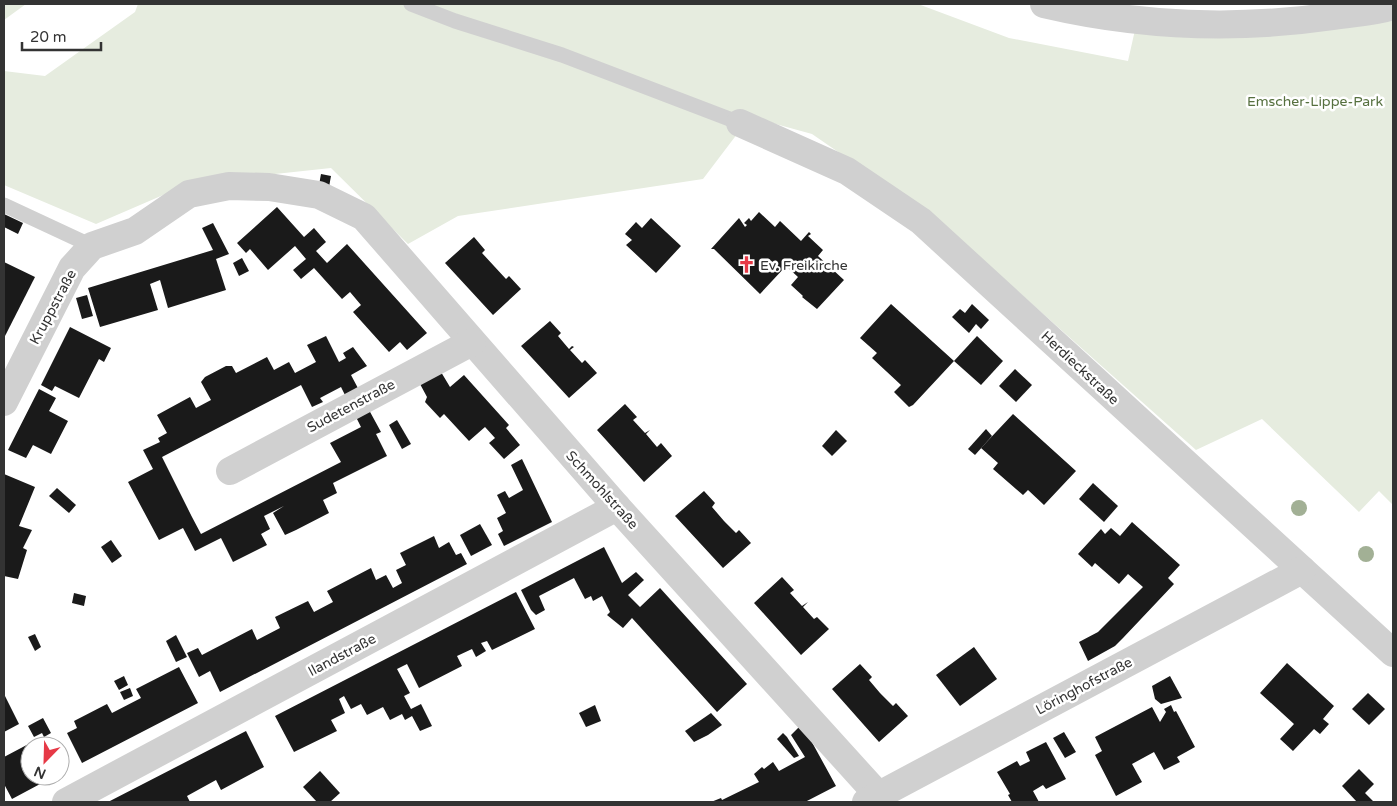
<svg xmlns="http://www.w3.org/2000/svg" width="1397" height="806" font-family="'Varela Round',sans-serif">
	<rect width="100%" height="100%" fill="#fff"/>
	<g fill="#e6ecdf">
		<path d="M4 4H26L4 20Z"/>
		<path d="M138 4H918L1009 38 1128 61 1137 21 1393 9V505L1379 491 1359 512 1262 419 1196 450 940 222 812 134 750 117 703 179 458 216 408 244 331 168 191 183 96 224 4 185V71L45 76 135 12Z"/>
	</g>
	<g fill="#1a1a1a">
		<path d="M321 174 331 176 329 187 319 185Z"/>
		<path d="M277 207 304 237 314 228 326 242 316 251 327 263 347 244 427 333 407 350 400 342 389 352 353 312 361 305 350 292 342 299 314 268 301 279 293 270 306 259 295 246 268 270 250 249 246 253 237 243Z"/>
		<path d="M759 212 775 227 780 221 801 241 809 232 811 234 808 236 823 250 818 256 844 280 817 309 802 297 803 296 791 285 798 277 786 266 760 294 714 249H711L739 218 745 227 747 225 744 223 749 218 751 221Z"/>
		<path d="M4 214 23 223 18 234 4 227Z"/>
		<path d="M651 218 681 246 656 273 626 245 632 240 625 234 636 222 642 228Z"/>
		<path d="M213 223 229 254 216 259 226 290 168 308 160 280 150 284 158 310 100 327 88 288 213 250 202 228Z"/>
		<path d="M474 237 485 250 482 253 506 279 509 276 521 289 493 315 445 263Z"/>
		<path d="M242 258 249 271 239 276 233 263Z"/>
		<path d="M4 262 35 277 4 338Z"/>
		<path d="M87 295 93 316 82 319 76 298Z"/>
		<path d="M891 304 954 361 913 405 909 407 894 392 901 385 872 358 877 353 860 338Z"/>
		<path d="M972 304 989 320 981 329 976 324 969 333 952 317 960 309 965 313Z"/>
		<path d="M550 321 561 333 558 336 569 349 572 346 574 347 570 350 582 363 585 360 597 373 569 398 521 346Z"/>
		<path d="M70 327 111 348 104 362 99 359 79 398 55 386 52 391 41 385Z"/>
		<path d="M326 336 339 362 346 358 343 353 353 347 367 366 351 375 360 392 347 399 341 387 320 398 323 402 312 407 301 385 162 457 192 517 201 534 341 462 330 443 361 427 356 417 369 410 381 432 376 434 387 456 333 483 337 493 323 500 329 513 296 530 285 535 273 513 284 506 264 516 270 529 261 534 267 545 233 562 221 538 195 551 183 528 159 540 128 482 153 469 143 450 160 442 158 438 167 433 157 415 190 397 196 408 211 400 201 382 205 377 226 366H232L236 373 267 357 274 370 289 362 295 373 316 362 307 345Z"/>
		<path d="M977 336 1003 361 981 385 954 361Z"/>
		<path d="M1015 369 1032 385 1016 402 999 386Z"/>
		<path d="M441 372 450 387 464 375 509 425 506 428 520 445 504 459 489 443 495 438 485 427 469 441 444 414 440 418 425 402 427 397 420 384Z"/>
		<path d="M39 389 56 398 49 411 68 421 51 454 33 445 26 458 8 450Z"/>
		<path d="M625 404 637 417 633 420 645 433 650 430 646 434 657 447 661 443 672 456 644 482 597 430Z"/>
		<path d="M1013 414 1076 471 1044 505 1028 490 1023 495 993 469 998 463 981 448Z"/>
		<path d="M397 420 411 444 402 449 389 425Z"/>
		<path d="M986 429 992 436 975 455 968 449Z"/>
		<path d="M836 430 847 441 832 456 822 446Z"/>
		<path d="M522 459 552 522 504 546 498 534 503 531 497 518 506 513 497 495 505 491 509 498 523 490 511 465Z"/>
		<path d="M4 474 35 487 19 526 32 530 23 548 27 550 18 579 4 576Z"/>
		<path d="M1093 483 1118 506 1104 522 1079 499Z"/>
		<path d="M57 488 76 505 69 513 49 496Z"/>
		<path d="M704 491 715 503 712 507 724 521 736 533 739 530 751 543 723 568 675 516Z"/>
		<path d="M1132 522 1180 565 1168 578 1174 584 1123 638 1115 646 1088 661 1079 642 1098 632 1143 587 1128 574 1119 584 1095 563 1092 567 1078 554 1101 529 1105 534 1111 528 1120 536Z"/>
		<path d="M480 524 492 545 471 556 460 535Z"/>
		<path d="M434 536 439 548 449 542 456 555 461 553 467 564 220 692 210 671 199 677 187 653 198 648 202 655 252 629 257 640 280 628 275 617 308 601 314 612 333 602 327 591 371 568 376 580 386 575 393 588 402 583 396 570 406 565 400 553Z"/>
		<path d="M111 540 122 556 112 563 101 547Z"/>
		<path d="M604 547 622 583 636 572 644 580 628 595 640 607 660 588 747 684 717 712 632 618 623 628 607 615 610 612 602 596 593 601 591 596 585 599 574 578 539 596 545 610 536 615 531 610 521 590Z"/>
		<path d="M782 577 794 590 790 593 802 606 808 602 803 607 814 619 817 617 829 629 801 655 754 603Z"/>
		<path d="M516 592 535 629 492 650 487 641 481 643 486 651 476 657 472 649 457 656 462 666 419 688 407 664 397 669 410 693 404 696 411 709 421 704 432 726 420 731 412 716 405 720 402 714 390 720 383 707 367 715 361 704 351 709 344 696 339 699 345 713 331 720 337 731 294 752 275 716Z"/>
		<path d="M74 593 86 596 84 606 72 603Z"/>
		<path d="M35 634 41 647 35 651 28 637Z"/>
		<path d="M176 635 187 657 176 662 166 641Z"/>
		<path d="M974 647 997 679 960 706 936 675Z"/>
		<path d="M1287 663 1334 706 1323 719 1329 724 1320 734 1314 729 1293 751 1280 739 1294 724 1260 693Z"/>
		<path d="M860 664 872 677 869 680 880 693 893 706 896 703 908 716 879 742 832 689Z"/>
		<path d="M179 667 198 703 82 763 67 733 77 728 74 721 107 704 112 713 141 698 136 689Z"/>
		<path d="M124 676 128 685 119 690 114 681Z"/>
		<path d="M1170 676 1182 698 1161 704 1155 699 1152 686Z"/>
		<path d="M130 688 133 696 124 700 120 692Z"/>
		<path d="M1368 693 1385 709 1369 725 1352 709Z"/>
		<path d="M4 694 19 724 4 732Z"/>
		<path d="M595 705 601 721 586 727 579 713Z"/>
		<path d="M1171 705 1174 712 1176 711 1195 747 1177 757 1180 762 1164 770 1154 752 1132 764 1142 782 1116 796 1095 755 1102 751 1095 737 1152 707 1160 722 1166 712 1164 709Z"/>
		<path d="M711 713 722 725 708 735 694 742 685 731Z"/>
		<path d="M43 718 51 733 44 737 42 733 34 737 28 726Z"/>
		<path d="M800 726 808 735 836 786 805 802H711L721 798 722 800 759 782 754 774 762 767 764 769 773 762 779 771 805 757 791 735Z"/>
		<path d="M246 731 264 767 221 790 216 780 187 796 190 802H108Z"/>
		<path d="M1064 732 1076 752 1065 758 1053 738Z"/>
		<path d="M783 733 787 737 799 756 794 758 777 739Z"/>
		<path d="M38 739 42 746H30V776H55L12 799 4 784V757Z"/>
		<path d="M1046 742 1066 779 1046 789 1043 785 1033 791 1039 802H1012L1008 795 1010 794 997 772 1017 761 1020 766 1030 761 1026 752Z"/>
		<path d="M1359 769 1374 784 1365 793 1374 802H1357L1342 786Z"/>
		<path d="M320 771 340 793 330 802H317L303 787Z"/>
	</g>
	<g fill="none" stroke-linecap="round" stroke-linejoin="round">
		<g stroke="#d0d0d0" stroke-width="15">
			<path d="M411 4 455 21 562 55 740 123"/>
			<path d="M4 205 92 246"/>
		</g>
		<g stroke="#d0d0d0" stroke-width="28">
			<path d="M740 123 847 171 921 221 1393 653"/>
			<path d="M4 402 72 268 92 246 135 231 189 194 229 186 269 187 319 195 364 217 617 507 879 796"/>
			<path d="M230 471 472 342"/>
			<path d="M66 802 617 507"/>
			<path d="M866 802 1302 570"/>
		</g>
		<path stroke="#d0d0d0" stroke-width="28" d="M1044 4C1138 26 1238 30 1334 16 1353 13 1374 12 1393 6"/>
	</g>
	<g fill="#a2b095">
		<circle cx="1299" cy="508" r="8"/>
		<circle cx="1366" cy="554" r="8"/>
	</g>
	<defs>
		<symbol id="church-bare" viewBox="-9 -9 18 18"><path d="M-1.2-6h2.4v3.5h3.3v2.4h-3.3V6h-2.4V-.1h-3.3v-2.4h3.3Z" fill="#e63946" stroke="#fff" stroke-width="2.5" paint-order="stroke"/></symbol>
	</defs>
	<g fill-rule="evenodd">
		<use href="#church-bare" x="734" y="252" width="25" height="25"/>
	</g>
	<g text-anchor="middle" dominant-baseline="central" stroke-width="5" stroke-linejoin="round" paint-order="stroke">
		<g font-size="14" fill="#56703f" stroke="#fff">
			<text x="1315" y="101">Emscher-Lippe-Park</text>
		</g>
		<g font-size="14" fill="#333" stroke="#fff" text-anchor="start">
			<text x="760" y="265">Ev. Freikirche</text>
		</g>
		<g font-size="14" fill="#333" stroke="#fff">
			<text transform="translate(53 307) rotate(-62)">Kruppstraße</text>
			<text transform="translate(1080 368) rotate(43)">Herdieckstraße</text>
			<text transform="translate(351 406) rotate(-28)">Sudetenstraße</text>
			<text transform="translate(602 490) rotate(48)">Schmohlstraße</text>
			<text transform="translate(342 655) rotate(-28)">Ilandstraße</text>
			<text transform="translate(1084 686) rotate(-28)">Löringhofstraße</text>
		</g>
	</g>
	<rect width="1397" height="806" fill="none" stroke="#333333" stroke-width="10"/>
	<g transform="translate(45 761) rotate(203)"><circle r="24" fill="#ffffff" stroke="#adadad"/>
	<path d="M0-4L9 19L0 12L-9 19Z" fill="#e63946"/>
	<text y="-8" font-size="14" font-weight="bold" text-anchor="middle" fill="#333333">N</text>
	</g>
	<path d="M22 42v8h79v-8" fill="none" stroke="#333333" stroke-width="2.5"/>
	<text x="30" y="42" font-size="15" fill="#333333" stroke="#ffffff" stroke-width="4" paint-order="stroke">20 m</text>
</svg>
